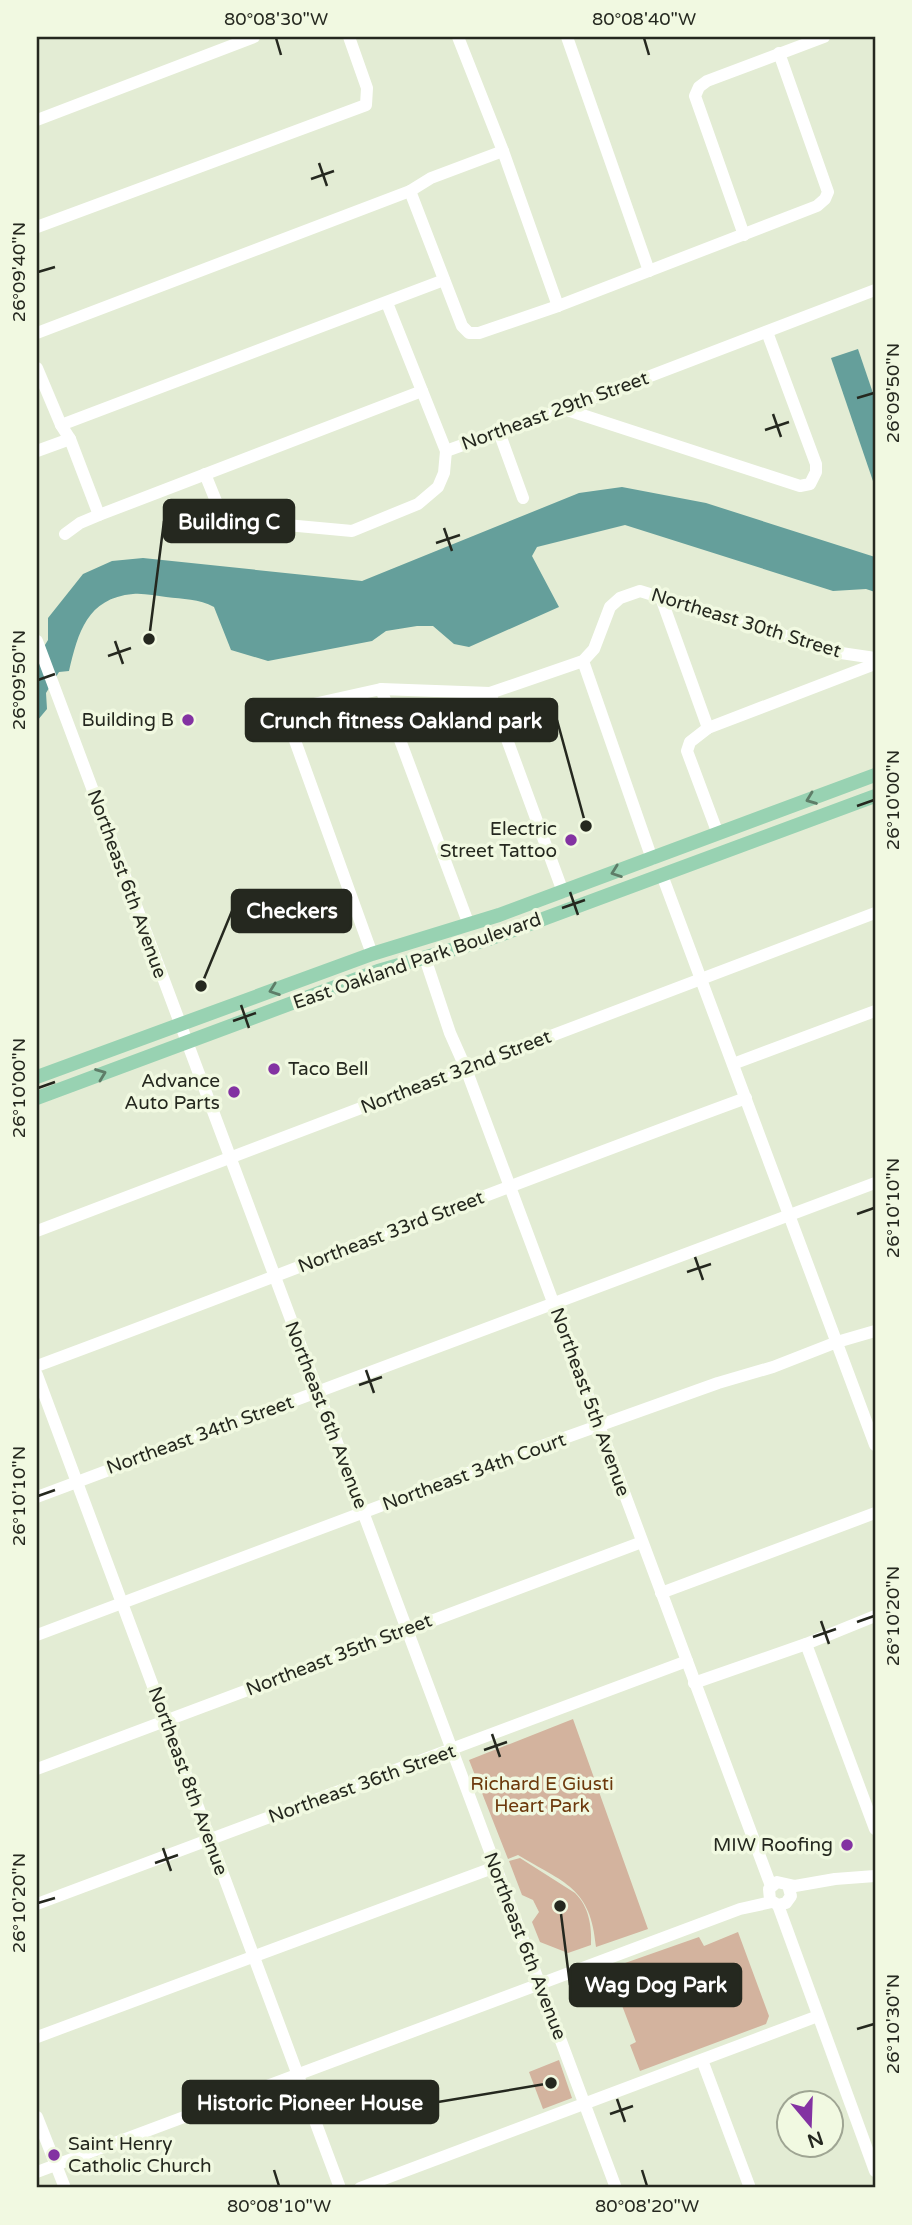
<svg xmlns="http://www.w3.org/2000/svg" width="912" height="2225" font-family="'Varela Round',sans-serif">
	<rect width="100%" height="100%" fill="#e3ecd4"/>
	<g fill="#d3b39e">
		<path d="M573 1719 648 1929 596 1947C591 1887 564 1883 518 1855L508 1859 469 1760Z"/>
		<path d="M520 1858 575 1893C589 1907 592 1926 591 1945L568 1953 540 1942 532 1922 539 1912 533 1900 522 1895 509 1861Z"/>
		<path d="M738 1932 769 2016 766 2024 640 2071 630 2045 636 2042 608 1969 699 1937 704 1946Z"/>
		<path d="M559 2060 572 2098 543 2109 529 2072Z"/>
	</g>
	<g fill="#659f9b">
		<path d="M858 349 875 399V487L831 358Z"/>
		<path d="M622 487 706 503 875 557V592L866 589 833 591 625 525 537 547 532 556 559 607 469 647 454 644 433 626H417L386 631 372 641 268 661 231 650 214 607C199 599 183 599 166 597 156 596 144 593 133 594 87 598 78 633 69 671L59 672 46 693 47 709 37 721V658L48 640V618L83 574 112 561 143 558 362 581 579 493Z"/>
	</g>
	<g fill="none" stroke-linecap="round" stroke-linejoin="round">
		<g stroke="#fff" stroke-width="12">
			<path d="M458 37 503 151 558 306"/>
			<path d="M567 37 649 271"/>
			<path d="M37 120 254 37"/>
			<path d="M410 191 462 326 469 333H479L558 306 817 206 825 199 828 192 779 53"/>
			<path d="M37 227 366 105 367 88 349 37"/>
			<path d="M744 235 695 96 699 87 707 81 824 37"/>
			<path d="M37 333 410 191 431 178 503 151"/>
			<path d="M37 368 61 425 70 439 99 515"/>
			<path d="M564 409 800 486 810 484 816 472V464L767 332"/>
			<path d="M61 425 444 280"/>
			<path d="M499 432 523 498"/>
			<path d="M37 451 70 439"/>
			<path d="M446 451 564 409 875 290"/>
			<path d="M205 474 218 506 225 515 242 521 352 531 418 504 438 487 444 473 446 451 387 303"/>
			<path d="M65 534 80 523 99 515 422 391"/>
			<path d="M660 595 708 728"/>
			<path d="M37 641 616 2188"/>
			<path d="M583 661 652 859"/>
			<path d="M381 689 469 925"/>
			<path d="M490 693 563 892"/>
			<path d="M718 834 687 751 690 742 708 728 875 664"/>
			<path d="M662 875 875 1445"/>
			<path d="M372 954 289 724 288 715 300 707 381 689 490 693 583 661 594 649 610 607 620 598 640 591 841 653 875 658"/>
			<path d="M425 958 450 1033 466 1069 771 1886"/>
			<path d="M733 1064 875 1011"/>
			<path d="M37 1231 875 913"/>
			<path d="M37 1366C274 1278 509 1185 746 1098"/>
			<path d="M37 1375 340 2188"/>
			<path d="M37 1497 875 1183"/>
			<path d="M661 1593 875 1513"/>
			<path d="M37 1635 500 1461 718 1383 773 1367 837 1342 875 1331"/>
			<path d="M806 1644 875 1829"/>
			<path d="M694 1683 806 1644 875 1616"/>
			<path d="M37 1769 642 1542"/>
			<path d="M788 1885 791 1896 786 1903 778 1905 770 1900 769 1889 777 1882 795 1886 835 1879 875 1876"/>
			<path d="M37 1904 687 1661"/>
			<path d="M778 1905 875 2171"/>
			<path d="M37 2037 495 1867"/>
			<path d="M702 2060 750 2188"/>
			<path d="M37 2117 65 2188"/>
			<path d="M37 2172 740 1909 772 1902"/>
			<path d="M360 2188 818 2016"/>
		</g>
		<g stroke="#98d2b2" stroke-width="14">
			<path d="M37 1077 372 954 499 915 875 775"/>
			<path d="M37 1098 378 971 489 939 875 796"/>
		</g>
	</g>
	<defs><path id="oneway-chevron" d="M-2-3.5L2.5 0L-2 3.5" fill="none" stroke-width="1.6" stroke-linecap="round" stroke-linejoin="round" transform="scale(1.75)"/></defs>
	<g stroke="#5e7d68">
		<use href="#oneway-chevron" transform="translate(811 799) rotate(159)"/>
		<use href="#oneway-chevron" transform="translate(616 872) rotate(160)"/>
		<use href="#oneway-chevron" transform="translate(274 990) rotate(160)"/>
		<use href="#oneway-chevron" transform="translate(101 1074) rotate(-21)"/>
	</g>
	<path fill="none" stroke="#25281f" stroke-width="2.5" d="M276 38 281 55M644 38 649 55M319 163 327 186M311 179 334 171M38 272 55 267M857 398 874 393M773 414 781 437M765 430 789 422M444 528 452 551M436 543 460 535M115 641 123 664M108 656 131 648M38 680 55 674M857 806 874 800M570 892 578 915M562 908 585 900M241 1005 249 1028M233 1021 256 1013M38 1088 55 1082M857 1214 874 1208M695 1257 703 1280M687 1272 711 1264M366 1370 374 1393M359 1385 382 1377M38 1496 55 1490M821 1621 829 1644M857 1622 874 1616M813 1637 836 1629M492 1734 500 1757M484 1750 507 1742M163 1848 171 1871M155 1863 178 1855M38 1903 55 1898M857 2029 874 2024M617 2099 625 2122M610 2114 633 2106M274 2170 279 2186M642 2170 647 2186"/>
	<g fill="#8332a2" stroke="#f1f9e1" stroke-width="2.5">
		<circle cx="188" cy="720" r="7"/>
		<circle cx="571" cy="840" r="7"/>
		<circle cx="274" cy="1069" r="7"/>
		<circle cx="234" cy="1092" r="7"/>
		<circle cx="847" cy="1845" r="7"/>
		<circle cx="54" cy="2155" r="7"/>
	</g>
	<g text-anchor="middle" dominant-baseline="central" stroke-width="7" stroke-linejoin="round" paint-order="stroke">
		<g font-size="19" fill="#25281f" stroke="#f1f9e1">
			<text transform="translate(555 411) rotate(-20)">Northeast 29th Street</text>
			<text transform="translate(746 623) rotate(17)">Northeast 30th Street</text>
			<text transform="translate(127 884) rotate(70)">Northeast 6th Avenue</text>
			<text transform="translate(417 961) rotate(-19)">East Oakland Park Boulevard</text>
			<text transform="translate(456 1072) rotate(-21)">Northeast 32nd Street</text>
			<text transform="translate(391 1232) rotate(-21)">Northeast 33rd Street</text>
			<text transform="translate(590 1402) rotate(70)">Northeast 5th Avenue</text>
			<text transform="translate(326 1415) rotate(69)">Northeast 6th Avenue</text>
			<text transform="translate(200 1435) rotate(-20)">Northeast 34th Street</text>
			<text transform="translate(474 1472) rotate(-20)">Northeast 34th Court</text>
			<text transform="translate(339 1655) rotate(-21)">Northeast 35th Street</text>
			<text transform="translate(188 1781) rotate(70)">Northeast 8th Avenue</text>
			<text transform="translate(362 1784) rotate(-20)">Northeast 36th Street</text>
			<text transform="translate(525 1946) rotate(69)">Northeast 6th Avenue</text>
		</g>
		<g font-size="19" fill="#25281f" stroke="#f1f9e1" text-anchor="end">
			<text x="174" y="720">Building B</text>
			<text x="557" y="829">Electric<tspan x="557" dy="22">Street Tattoo</tspan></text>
			<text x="288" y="1069" text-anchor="start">Taco Bell</text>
			<text x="220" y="1081">Advance<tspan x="220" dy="22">Auto Parts</tspan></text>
			<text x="833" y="1845">MIW Roofing</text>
			<text x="68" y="2144" text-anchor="start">Saint Henry<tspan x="68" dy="22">Catholic Church</tspan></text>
		</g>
		<g font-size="19" fill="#6c390c" stroke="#f1f9e1">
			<text x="542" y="1784">Richard E Giusti<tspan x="542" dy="22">Heart Park</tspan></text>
		</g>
	</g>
	<path fill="none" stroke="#25281f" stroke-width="2.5" d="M149 639L164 521M586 826L557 720M201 986L232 911M560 1906L570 1985M551 2083L438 2102"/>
	<g fill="#25281f" stroke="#f1f9e1" stroke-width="2.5">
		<circle cx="149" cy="639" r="7"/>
		<circle cx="586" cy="826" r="7"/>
		<circle cx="201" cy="986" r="7"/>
		<circle cx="560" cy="1906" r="7"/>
		<circle cx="551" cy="2083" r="7"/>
	</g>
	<g fill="#25281f" stroke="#25281f" stroke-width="2.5">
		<rect x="164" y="500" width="130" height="42" rx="7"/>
		<rect x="246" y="699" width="311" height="42" rx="7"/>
		<rect x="232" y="890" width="119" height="42" rx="7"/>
		<rect x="570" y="1964" width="171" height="42" rx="7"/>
		<rect x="183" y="2081" width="255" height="42" rx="7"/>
	</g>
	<g font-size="21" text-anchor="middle" font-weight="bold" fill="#fff">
		<text x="229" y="529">Building C</text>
		<text x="401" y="728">Crunch fitness Oakland park</text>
		<text x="292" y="918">Checkers</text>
		<text x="656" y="1992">Wag Dog Park</text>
		<text x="310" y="2110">Historic Pioneer House</text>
	</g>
	<rect width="912" height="2225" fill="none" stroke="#f1f9e1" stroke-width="77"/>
	<g transform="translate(810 2124) rotate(161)"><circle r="33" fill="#f1f9e1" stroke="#9fa593" stroke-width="2"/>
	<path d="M0-5L12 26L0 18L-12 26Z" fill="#8332a2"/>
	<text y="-10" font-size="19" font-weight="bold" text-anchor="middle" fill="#25281f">N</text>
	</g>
	<rect x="38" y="38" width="836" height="2148" fill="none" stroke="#25281f" stroke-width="2.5"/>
	<g font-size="18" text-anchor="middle" fill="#25281f">
		<text x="276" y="25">80°08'30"W</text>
		<text x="644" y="25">80°08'40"W</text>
		<text transform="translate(19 272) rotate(-90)" y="6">26°09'40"N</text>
		<text transform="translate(893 393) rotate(-90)" y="6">26°09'50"N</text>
		<text transform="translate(19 680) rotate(-90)" y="6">26°09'50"N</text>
		<text transform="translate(893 800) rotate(-90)" y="6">26°10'00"N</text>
		<text transform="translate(19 1088) rotate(-90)" y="6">26°10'00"N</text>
		<text transform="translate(893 1208) rotate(-90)" y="6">26°10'10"N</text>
		<text transform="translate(19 1496) rotate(-90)" y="6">26°10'10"N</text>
		<text transform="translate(893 1616) rotate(-90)" y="6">26°10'20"N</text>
		<text transform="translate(19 1903) rotate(-90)" y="6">26°10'20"N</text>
		<text transform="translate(893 2024) rotate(-90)" y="6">26°10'30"N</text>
		<text x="279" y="2212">80°08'10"W</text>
		<text x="647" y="2212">80°08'20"W</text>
	</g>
</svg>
